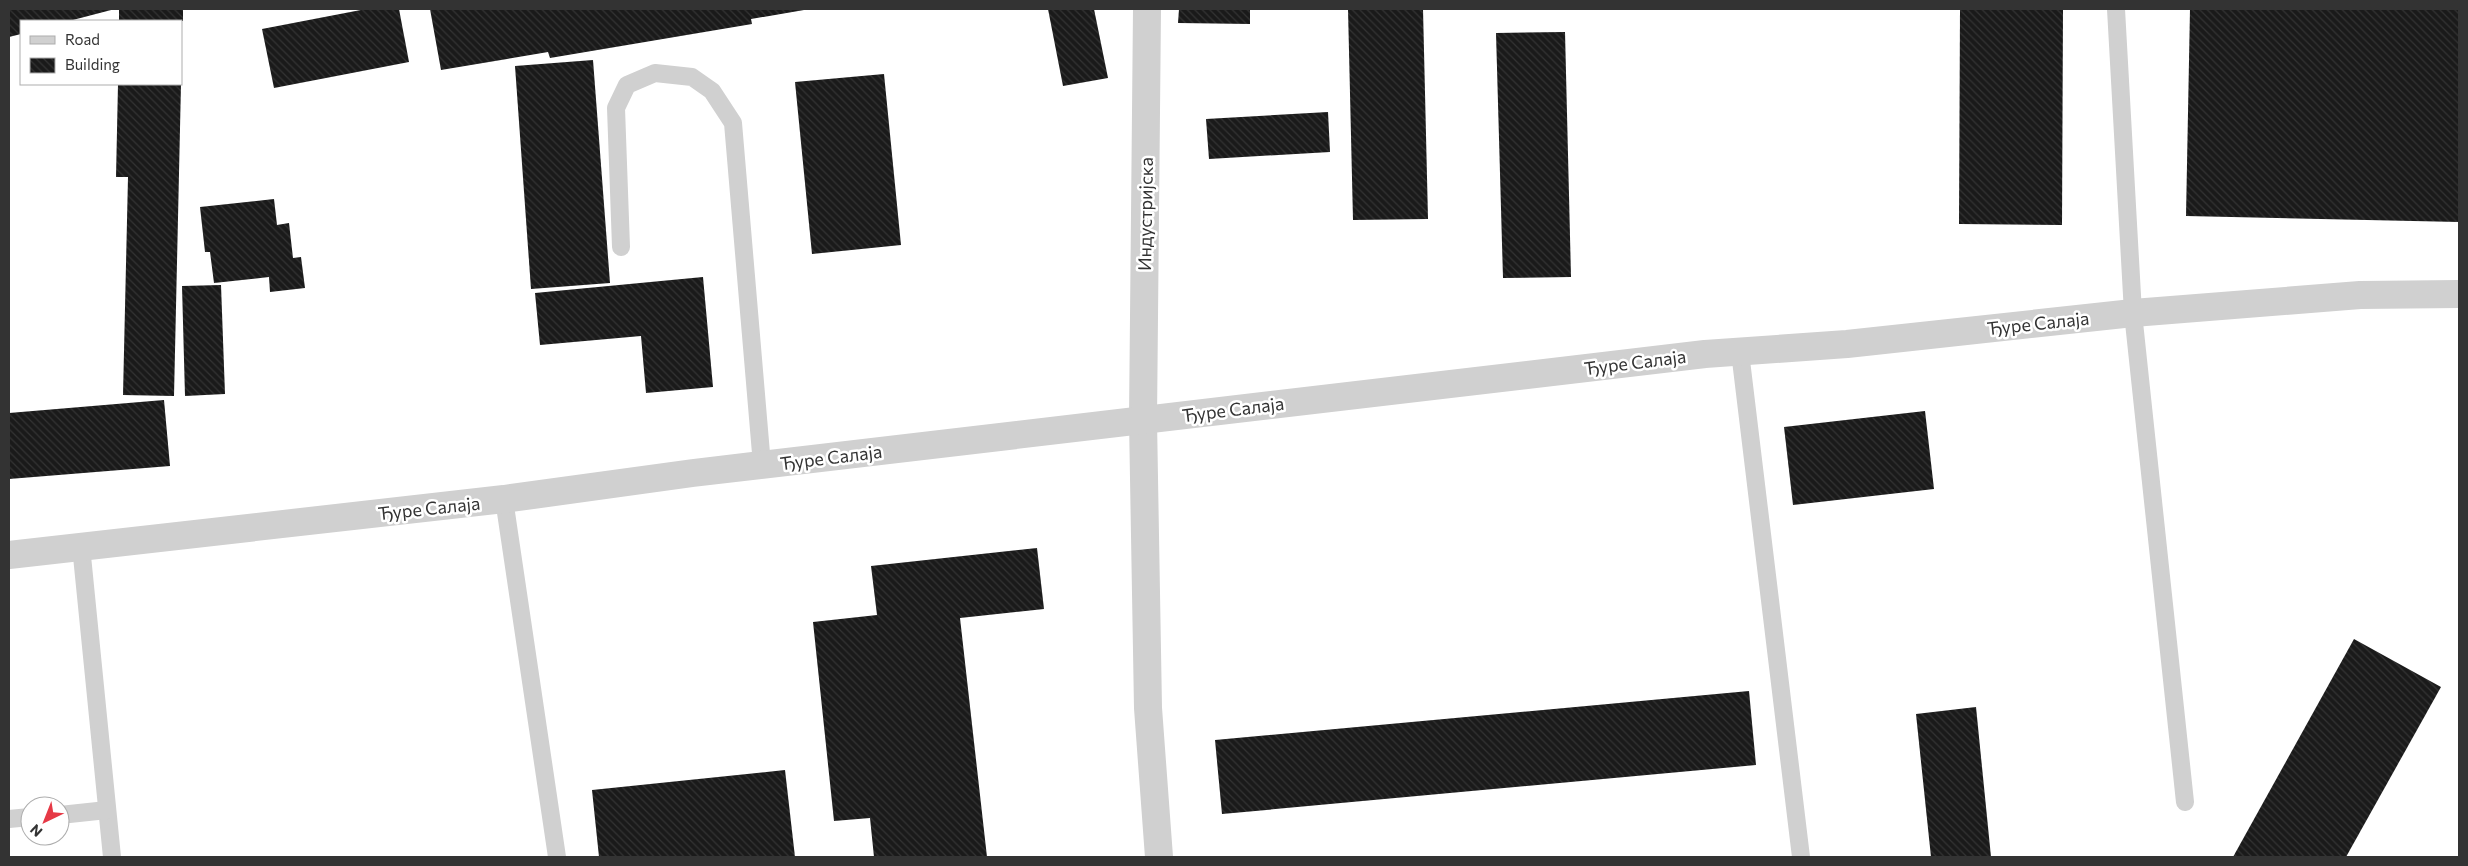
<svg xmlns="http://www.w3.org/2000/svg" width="2468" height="866" font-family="Commissioner,sans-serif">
	<defs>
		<pattern id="building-back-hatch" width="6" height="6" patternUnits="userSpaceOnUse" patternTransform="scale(1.25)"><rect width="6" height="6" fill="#1a1a1a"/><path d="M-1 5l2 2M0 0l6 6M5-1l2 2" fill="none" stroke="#333"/></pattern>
	</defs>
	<rect width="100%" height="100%" fill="#fff"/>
	<g fill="url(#building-back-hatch)">
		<path d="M9 9H115L69 21H21V34L9 37Z"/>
		<rect x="119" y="9" width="64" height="12"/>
		<path d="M366 9H399L409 62 274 88 262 29Z"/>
		<path d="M430 9H803L804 10 751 19 752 24 550 58 548 52 441 70Z"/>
		<path d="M1048 9H1094L1108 78 1063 86Z"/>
		<path d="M1179 9H1250V24L1178 23Z"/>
		<path d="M1348 9H1423L1428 219 1353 220Z"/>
		<path d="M1960 9H2063L2062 225 1959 224Z"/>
		<path d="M2190 9H2459V222L2186 216Z"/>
		<path d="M1565 32 1571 277 1503 278 1496 33Z"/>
		<path d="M593 60 610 283 531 289 515 66Z"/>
		<path d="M884 74 901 245 812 254 795 82Z"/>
		<path d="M118 84H181L174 396 123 395 128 177H116Z"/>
		<path d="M1328 112 1330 152 1209 159 1206 119Z"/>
		<path d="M274 199 277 225 289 223 293 258 301 257 305 288 270 292 269 277 214 283 210 252H205L200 207Z"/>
		<path d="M703 277 713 387 646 393 641 336 540 345 535 293Z"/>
		<path d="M221 285 225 394 185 396 182 286Z"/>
		<path d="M164 400 170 466 9 479V413Z"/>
		<path d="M1925 411 1934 489 1793 505 1784 427Z"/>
		<path d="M1037 548 1044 609 960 618 987 857H874L870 818 834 821 813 622 877 615 871 566Z"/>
		<path d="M2354 639 2441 687 2346 857H2233Z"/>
		<path d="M1749 691 1756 765 1222 814 1215 740Z"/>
		<path d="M1976 707 1991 857H1931L1916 714Z"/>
		<path d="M785 770 795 857H599L592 790Z"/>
	</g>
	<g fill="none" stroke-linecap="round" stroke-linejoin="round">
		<g stroke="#d0d0d0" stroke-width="18">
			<path d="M2116 9 2133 313 2185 802"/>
			<path d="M621 247 616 108 627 85 655 73 692 77 712 91 733 123 762 465"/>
			<path d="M1740 352 1801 857"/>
			<path d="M504 499 557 857"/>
			<path d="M81 546 112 857"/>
			<path d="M60 815 107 810"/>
			<path d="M9 819 30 817"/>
		</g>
		<g stroke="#d0d0d0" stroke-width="28">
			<path d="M1147 9 1143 420 1148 708 1159 857"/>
			<path d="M9 555 504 499 693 473 1705 354 1847 344 2133 313 2360 295 2459 294"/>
		</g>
	</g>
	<g text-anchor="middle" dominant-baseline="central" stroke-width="5" stroke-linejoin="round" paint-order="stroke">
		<g font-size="18" fill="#333" stroke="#fff">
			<text transform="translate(1145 214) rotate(-89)">Индустријска</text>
			<text transform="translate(2038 323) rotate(-6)">Ђуре Салаја</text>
			<text transform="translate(1635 362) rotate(-7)">Ђуре Салаја</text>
			<text transform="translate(1233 409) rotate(-7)">Ђуре Салаја</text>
			<text transform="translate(831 457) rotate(-7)">Ђуре Салаја</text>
			<text transform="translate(429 508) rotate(-6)">Ђуре Салаја</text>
		</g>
	</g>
	<rect width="2468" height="866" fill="none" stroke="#333333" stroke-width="20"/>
	<rect x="20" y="20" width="162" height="65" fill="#ffffff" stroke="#adadad"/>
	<rect x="30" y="36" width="25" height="8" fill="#d0d0d0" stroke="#adadad"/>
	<text x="65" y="45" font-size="15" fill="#333333">Road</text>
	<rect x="30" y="58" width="25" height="15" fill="url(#building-back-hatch)" stroke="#adadad"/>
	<text x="65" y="70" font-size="15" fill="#333333">Building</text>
	<g transform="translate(45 821) rotate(223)"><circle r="24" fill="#ffffff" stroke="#adadad"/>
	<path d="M0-4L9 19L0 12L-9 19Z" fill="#e63946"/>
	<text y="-8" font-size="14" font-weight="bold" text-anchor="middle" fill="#333333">N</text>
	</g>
</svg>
